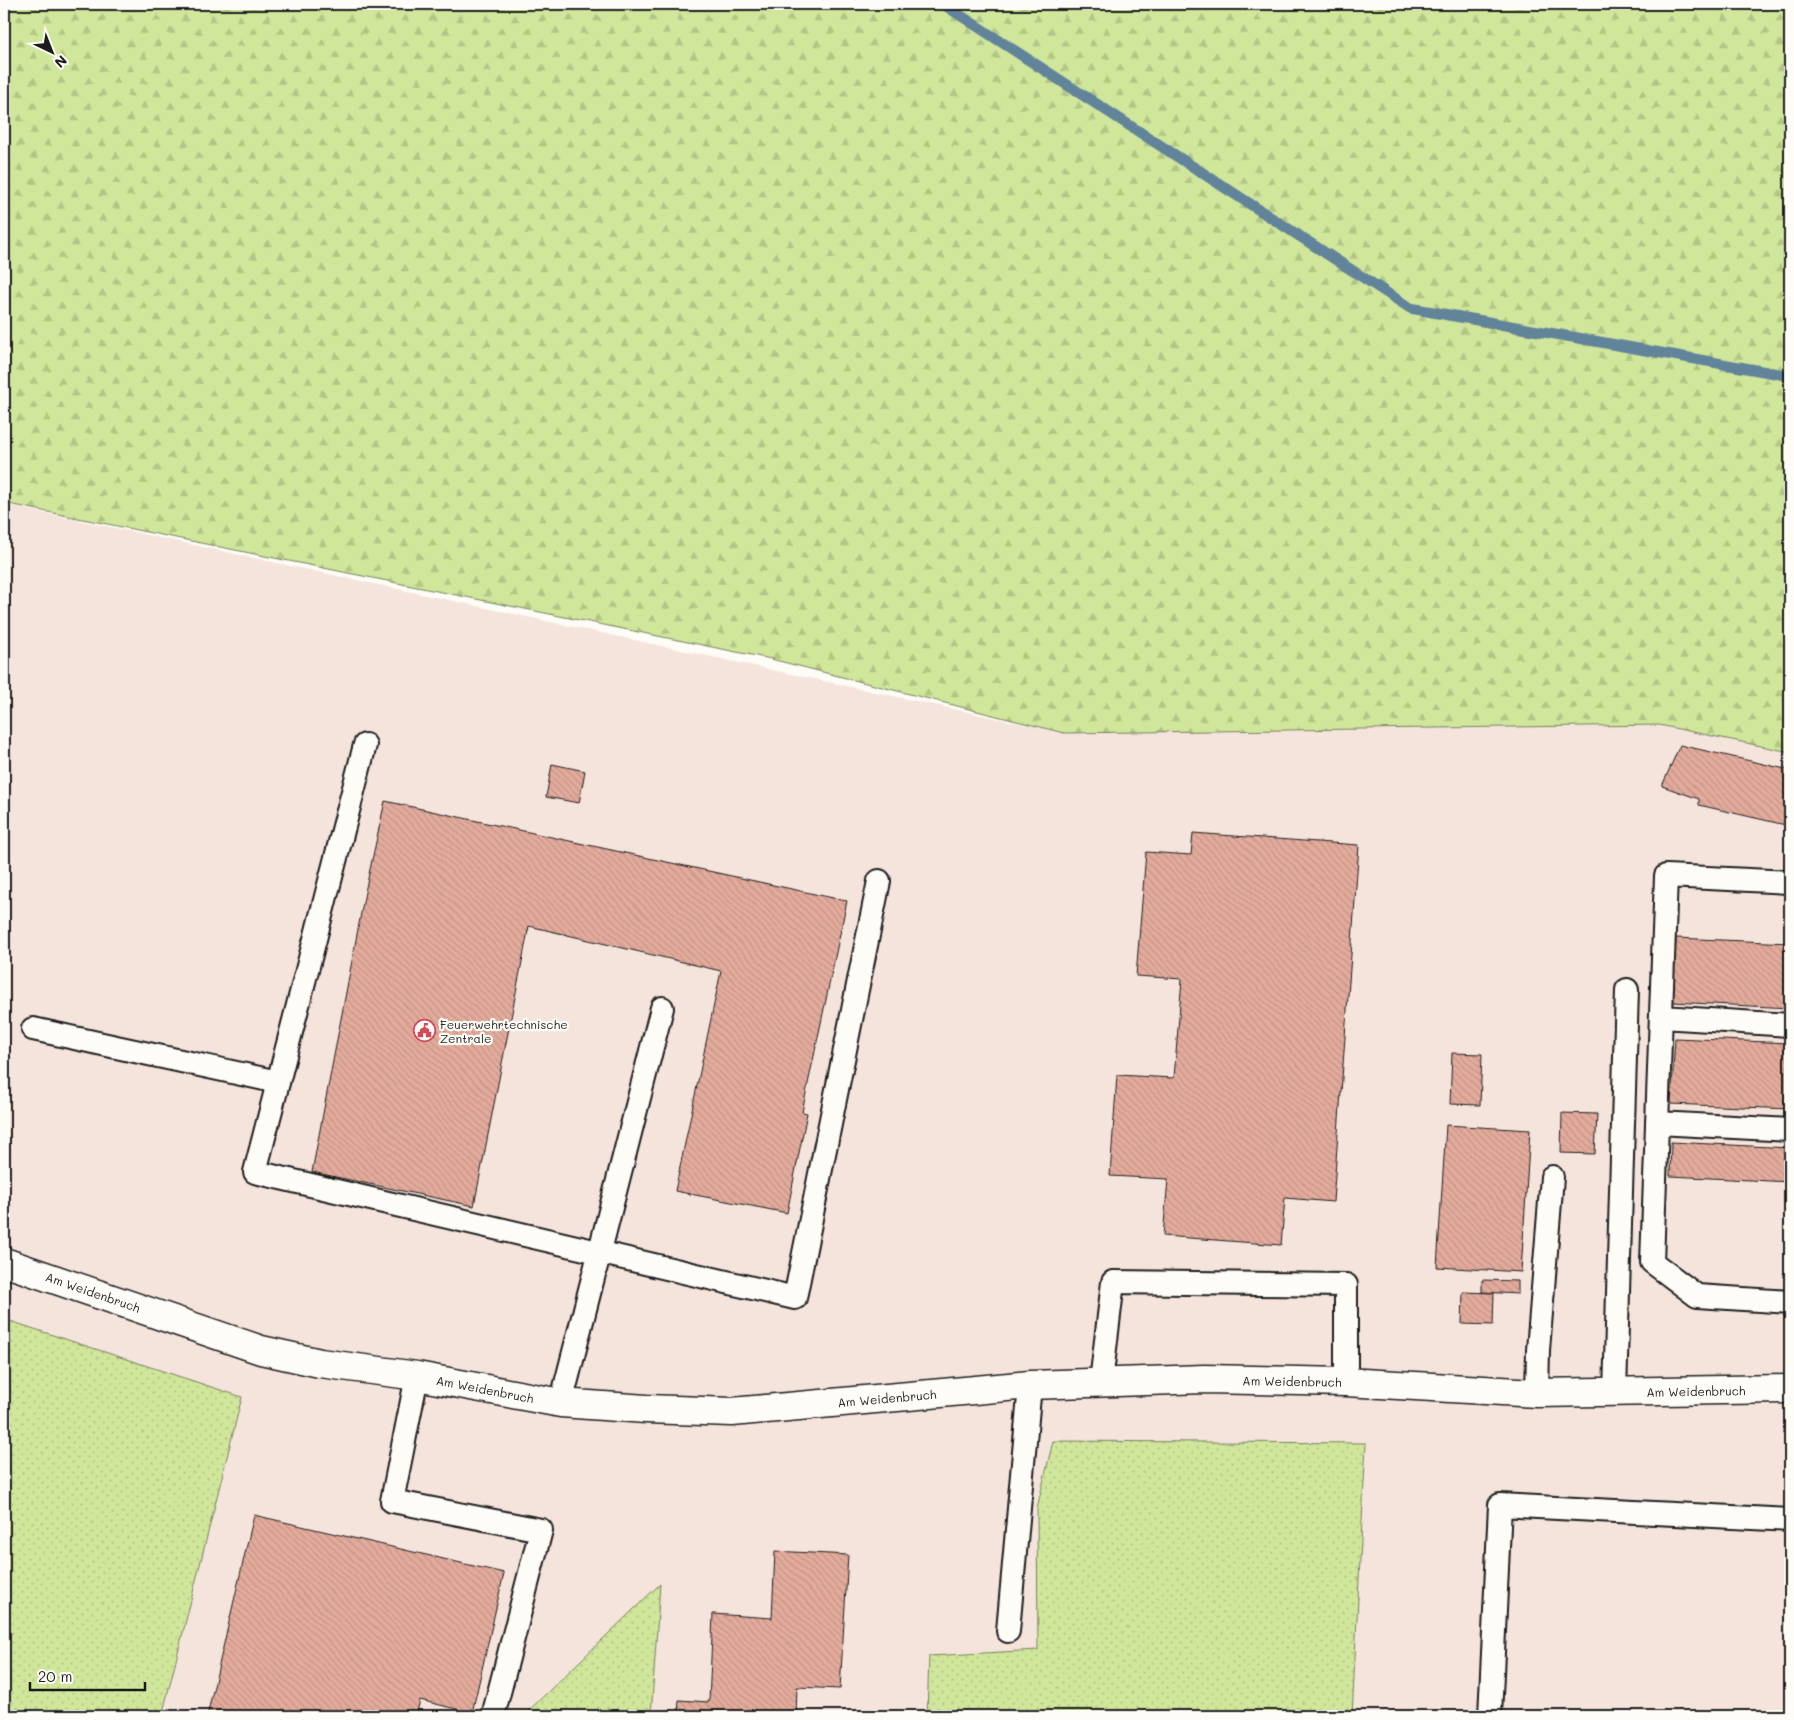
<svg xmlns="http://www.w3.org/2000/svg" width="1794" height="1720" font-family="Mali,sans-serif">
	<defs>
		<pattern id="grass-dots" width="8" height="8" patternUnits="userSpaceOnUse" patternTransform="scale(1.25)"><rect width="8" height="8" fill="#d0e69b"/><path d="M2 2h.1M6 6h.1" fill="none" stroke="#b2c585" stroke-width="1.8" stroke-linecap="round"/></pattern>
		<pattern id="forest-firs" width="22" height="20" patternUnits="userSpaceOnUse" patternTransform="scale(1.25)"><rect width="22" height="20" fill="#d0e69b"/><path d="M5 1l3.5 6h-7zM16 11l3.5 6h-7z" fill="#b2c585"/></pattern>
		<pattern id="building-back-hatch" width="6" height="6" patternUnits="userSpaceOnUse" patternTransform="scale(1.25)"><rect width="6" height="6" fill="#e3ab9c"/><path d="M-1 5l2 2M0 0l6 6M5-1l2 2" fill="none" stroke="#c29386"/></pattern>
	</defs>
	<rect width="100%" height="100%" fill="#fdfcf7"/>
	<filter id="ink" filterUnits="userSpaceOnUse"><feTurbulence type="fractalNoise" baseFrequency=".02" numOctaves="2"/><feDisplacementMap in="SourceGraphic" scale="10" xChannelSelector="R" yChannelSelector="G"/><feConvolveMatrix kernelMatrix="1 2 1 2 8 2 1 2 1" color-interpolation-filters="sRGB"/></filter>
	<g filter="url(#ink)">
		<path fill="#f5e4dc" d="M4 504 1064 733 1659 725 1790 752V1716H4Z"/>
		<g fill="url(#grass-dots)" stroke="#76815c">
			<path d="M4 1319 242 1397 162 1716H4Z"/>
			<path d="M1053 1441 1366 1443 1352 1716H927L929 1656 1038 1650 1037 1508Z"/>
			<path d="M660 1584 651 1716H523Z"/>
		</g>
		<path fill="url(#forest-firs)" stroke="#76815c" d="M4 4H1790V752L1659 725 1064 733 771 659 4 503Z"/>
		<g fill="none" stroke-linecap="round" stroke-linejoin="round">
			<path stroke="#62849b" stroke-width="11" d="M943 4 1410 308 1790 376"/>
		</g>
		<g fill="url(#building-back-hatch)" stroke="#1c1c1c">
			<path d="M1680 745 1790 770V826L1699 805V799L1662 786Z"/>
			<path d="M552 764 585 771 579 803 546 797Z"/>
			<path d="M385 801 847 901 802 1112 807 1113 787 1213 675 1191 721 971 529 926 474 1206 312 1172 365 892Z"/>
			<path d="M1193 833 1359 845 1333 1202 1285 1198 1281 1245 1163 1236 1168 1179 1110 1176 1117 1075 1174 1078 1182 979 1136 976 1146 852 1191 855Z"/>
			<path d="M1676 938 1790 943V1008L1673 1002Z"/>
			<path d="M1675 1038 1790 1043V1109L1671 1104Z"/>
			<path d="M1452 1053 1482 1054 1480 1105 1450 1104Z"/>
			<path d="M1562 1113 1597 1114 1595 1154 1561 1153Z"/>
			<path d="M1446 1125 1530 1130 1521 1272 1437 1267Z"/>
			<path d="M1671 1142 1790 1148V1182L1670 1176Z"/>
			<path d="M1482 1280 1518 1281V1294L1482 1292Z"/>
			<path d="M1463 1292 1494 1293 1493 1325 1462 1324Z"/>
			<path d="M254 1515 504 1573 472 1713 420 1700 416 1716H207Z"/>
			<path d="M775 1551 848 1555 840 1689 797 1687 796 1716H678L679 1700 709 1702 713 1614 772 1618Z"/>
		</g>
		<g fill="none" stroke-linecap="round" stroke-linejoin="round">
			<defs>
				<g id="lane">
					<path d="M365 745 255 1172 795 1298 879 881"/>
					<path d="M1790 882 1666 876 1652 1262 1697 1296 1790 1302"/>
					<path d="M1661 1017 1790 1025"/>
					<path d="M33 1029 278 1082"/>
					<path d="M1657 1123 1790 1130"/>
					<path d="M417 1376 392 1501 541 1530 493 1716"/>
					<path d="M1101 1382 1113 1282 1346 1285V1382"/>
					<path d="M1537 1393 1538 1350 1552 1177"/>
					<path d="M1615 1393 1627 990"/>
					<path d="M561 1403 662 1008"/>
					<path d="M1008 1631 1030 1385"/>
					<path d="M1490 1716 1500 1505 1790 1520"/>
				</g>
				<path id="street" d="M4 1262 261 1350 320 1363 417 1376 561 1403 646 1409 732 1412 1030 1385 1204 1379 1346 1382 1537 1393 1790 1389"/>
			</defs>
			<use href="#lane" stroke="#1c1c1c" stroke-width="26"/>
			<use href="#street" stroke="#1c1c1c" stroke-width="31"/>
			<use href="#lane" stroke="#fdfcf7" stroke-width="22"/>
			<use href="#street" stroke="#fdfcf7" stroke-width="28"/>
		</g>
	</g>
	<defs>
		<symbol id="civic-ring" viewBox="-11 -11 22 22"><circle r="9.5" fill="#fdfcf7" stroke="#d1495b" stroke-width="1.5"/><path d="M-.6-6.5H3V-4.5H.6V-3L4-1V1h2V6H-6V1h2V-1L-.6-3ZM-1.2 2.5V6h2.4V2.5Z" fill="#d1495b"/></symbol>
	</defs>
	<g fill-rule="evenodd">
		<use href="#civic-ring" x="412" y="1018" width="25" height="25"/>
	</g>
	<g text-anchor="middle" dominant-baseline="central" stroke-width="4.5" stroke-linejoin="round" paint-order="stroke">
		<g font-size="12" fill="#1c1c1c" stroke="#fdfcf7" text-anchor="start">
			<text x="440" y="1024">Feuerwehrtechnische<tspan x="440" dy="14">Zentrale</tspan></text>
		</g>
		<g font-size="12" fill="#1c1c1c" stroke="#fdfcf7">
			<text transform="translate(93 1292) rotate(19)">Am Weidenbruch</text>
			<text transform="translate(1292 1381) rotate(1)">Am Weidenbruch</text>
			<text transform="translate(485 1389) rotate(11)">Am Weidenbruch</text>
			<text transform="translate(1696 1391) rotate(-1)">Am Weidenbruch</text>
			<text transform="translate(887 1398) rotate(-5)">Am Weidenbruch</text>
		</g>
	</g>
	<rect width="1794" height="1720" fill="none" stroke="#fdfcf7" stroke-width="20"/>
	<rect x="10" y="10" width="1774" height="1700" fill="none" stroke="#1c1c1c" stroke-width="2" filter="url(#ink)"/>
	<g transform="translate(52 52) rotate(137)" stroke="#fdfcf7" stroke-width="4" paint-order="stroke">
	<path d="M0-4L9 19L0 12L-9 19Z" fill="#1c1c1c"/>
	<text y="-8" font-size="14" font-weight="bold" text-anchor="middle" fill="#1c1c1c">N</text>
	</g>
	<path d="M30 1682v8h115v-8" fill="none" stroke="#1c1c1c" stroke-width="2.5"/>
	<text x="38" y="1682" font-size="15" fill="#1c1c1c" stroke="#fdfcf7" stroke-width="4" paint-order="stroke">20 m</text>
</svg>
